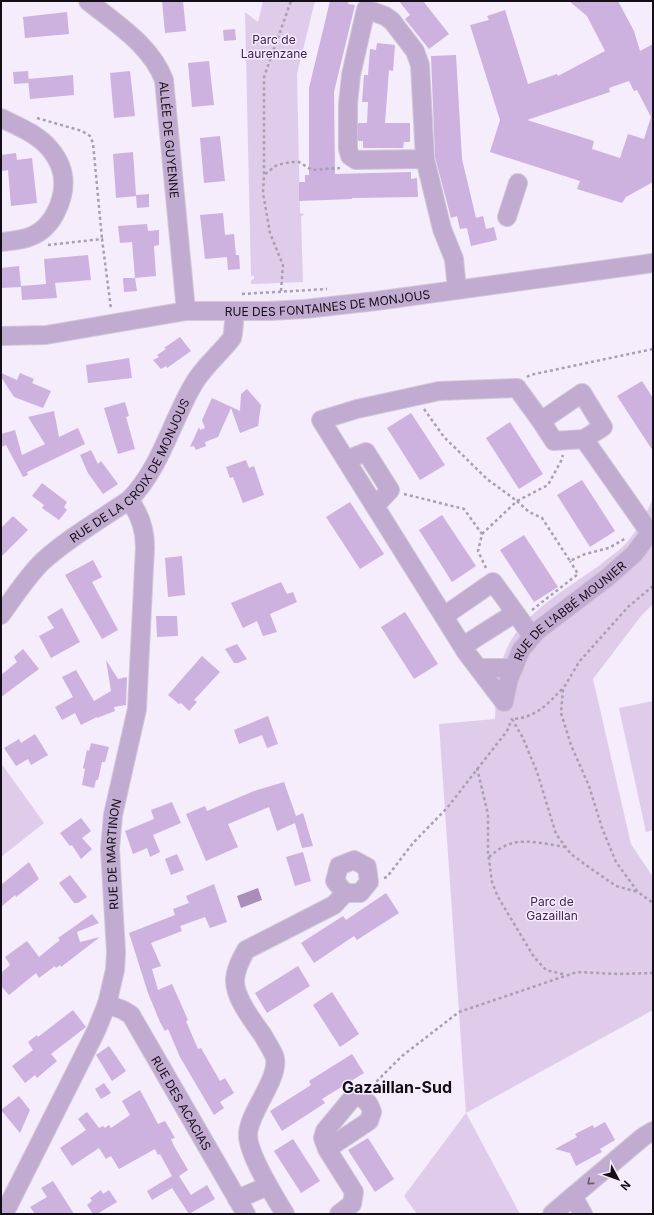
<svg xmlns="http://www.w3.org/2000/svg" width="654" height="1215" font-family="Inter,sans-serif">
	<rect width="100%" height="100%" fill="#f5ecfc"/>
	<g fill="#dfcceb">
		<path d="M263 1H315L297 74 300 213 304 214 301 217 303 282 251 284V280L254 279V276H251L245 12 258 22Z"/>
		<path d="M653 499V604L641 616 593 679 631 844 653 877V1010L466 1113 520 1214H417L404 1196 466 1113 439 724 495 719C496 696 496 674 505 653 519 615 568 588 600 565 609 557 620 551 628 541 638 529 646 514 653 499Z"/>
		<path d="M653 701V830L646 832 619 708Z"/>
		<path d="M1 763 44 823 1 857Z"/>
	</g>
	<path fill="#a98eba" d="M258 888 262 900 241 908 237 896Z"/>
	<g fill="#cdb1df" fill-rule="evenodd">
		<path d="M162 1H183L186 31 165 33Z"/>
		<path d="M330 1H349L348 4 355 5 334 92 335 174 411 172V179L417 178 418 197 352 198V199L299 201V182H305V175H309V88Z"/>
		<path d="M399 1H423L449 34 429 49 405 19 410 15Z"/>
		<path d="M569 1H618L634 31 640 51 653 44V182L626 197 622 203 577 189 580 181 490 152 500 120 470 25 489 20 487 16 505 10 528 84 557 74 558 76 605 51 587 16ZM629 81 634 91 637 90 651 117 644 139 628 134 620 158 592 149 594 141 527 120 610 92 609 88Z"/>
		<path d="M67 12 69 34 25 38 23 17Z"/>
		<path d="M235 29 236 40 224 41 223 30Z"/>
		<path d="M377 43 395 45 393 71 389 70 385 123H410V142H404L403 148H363V141H358V123H367L368 102H362L364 75H368L370 49 376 50Z"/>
		<path d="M456 55 462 159 476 218 483 216 486 229 494 227 497 240 471 246 467 228 460 229 457 216 451 218 435 157 431 56Z"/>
		<path d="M209 61 214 105 192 107 188 63Z"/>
		<path d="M28 71 29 83 14 84 13 72Z"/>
		<path d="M130 71 135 116 114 118 110 73Z"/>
		<path d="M73 75 74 95 30 99 28 79Z"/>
		<path d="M220 136 225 181 204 183 200 138Z"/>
		<path d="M133 152 136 195 149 194V207L137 208 136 196 116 198 113 154Z"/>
		<path d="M16 153 17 160 32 158 37 203 11 206 8 170 2 171 1 155Z"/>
		<path d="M223 213 225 235 234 234 236 255H239L240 269 228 270 227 257 205 259 200 215Z"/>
		<path d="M147 224 148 231 159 230V245L154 246 156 276 135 278 132 242 120 243 118 226Z"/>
		<path d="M88 255 91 280 55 283 57 298 22 300 21 287 1 288V268L19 266 21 286 46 284 44 259Z"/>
		<path d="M123 278H135L137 291 124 292Z"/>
		<path d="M180 337 191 351 167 368 166 366 161 369 153 360 159 357 157 355 166 349 164 348Z"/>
		<path d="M129 358 132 378 88 383 86 365Z"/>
		<path d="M1 373 17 380 20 373 34 379 32 383 51 391 43 408 14 397 1 377Z"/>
		<path d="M642 381 653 398V451L617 396Z"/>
		<path d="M247 389 261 405 258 426 240 433 231 408 218 437 205 442 206 446 196 450 194 446 190 447 199 427 200 430 205 428 202 420 212 398 240 411 241 394Z"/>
		<path d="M125 402 129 416 126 417 135 449 118 454 104 408Z"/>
		<path d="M54 411 59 437 78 428 85 444 27 472 28 475 23 477 6 445 1 447V434L15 430 22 455 45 444 28 417Z"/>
		<path d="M411 413 445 465 420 480 387 428Z"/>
		<path d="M510 422 543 474 519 489 486 438Z"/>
		<path d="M91 450 98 464 101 461 118 484 103 494 88 473 80 455Z"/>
		<path d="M246 460 249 468 254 466 264 495 243 503 233 477 230 478 226 467Z"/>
		<path d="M582 480 615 531 590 547 557 495Z"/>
		<path d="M42 483 67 502 64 507 67 510 59 520 42 508 44 505 32 496Z"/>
		<path d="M350 502 384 554 360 569 326 517Z"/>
		<path d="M442 515 476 566 452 582 419 530Z"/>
		<path d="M13 516 28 530 1 557V528Z"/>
		<path d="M524 535 558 587 534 602 500 550Z"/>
		<path d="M182 556 185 595 168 597 165 558Z"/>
		<path d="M93 560 102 577 92 582 118 630 102 639 65 575Z"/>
		<path d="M281 582 287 594 293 592 297 602 270 614 277 632 263 636 257 621 243 628 231 603Z"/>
		<path d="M62 608 80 642 51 658 39 636 54 628 47 617Z"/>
		<path d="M405 612 438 664 414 679 381 627Z"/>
		<path d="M156 616H177L178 636 157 637Z"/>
		<path d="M237 644 247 659 238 663H234L225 649Z"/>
		<path d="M23 649 39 669 1 697V675L17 662 14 657Z"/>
		<path d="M202 656 220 672 194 700 197 702 189 711 181 703 179 704 168 695Z"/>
		<path d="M106 660 118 679 127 677 126 705 114 707 115 711 97 718V717L81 725 75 713 62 720 55 707 73 697 62 677 76 670 94 701 111 691Z"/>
		<path d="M268 716 278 744 267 748 262 735 239 744 234 730Z"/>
		<path d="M35 734 48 755 31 765 28 759 16 766 4 748 19 739 21 743Z"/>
		<path d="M91 743 109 747 105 762H102L98 780H96L94 788 82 785 85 769 83 768 87 750 89 751Z"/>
		<path d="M284 782 296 816 303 813 313 846 302 848 295 823 277 831 269 807 228 824 238 847 206 861 186 814 205 806 207 811 254 791Z"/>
		<path d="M172 802 181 823 153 835 160 852 150 857 147 848 133 854 125 831 154 819 151 810Z"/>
		<path d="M81 818 91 831 82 838 92 849 81 859 72 845 70 846 60 833Z"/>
		<path d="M303 852 311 881 295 886 286 857Z"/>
		<path d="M177 854 184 870 171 875 165 859Z"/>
		<path d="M29 862 39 879 16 897 15 895 1 907V885Z"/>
		<path d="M70 875 87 897 78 903H74L59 883Z"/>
		<path d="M214 884 227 922 210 928 205 917 180 926 182 931 151 943 161 966 152 969 158 990 172 984 188 1020 186 1021 198 1049 201 1048 220 1081 225 1078 234 1093 220 1102 224 1108 214 1115 180 1057 168 1029 165 1031 160 1022 148 993 129 933 175 915 173 909 189 903 186 896Z"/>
		<path d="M386 893 399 913 357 940 354 936 314 963 301 943 343 916 346 920Z"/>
		<path d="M92 914 99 923 77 932 80 942 100 937 61 967 60 965 56 968 55 966 39 978 36 973 9 995 1 986V973L10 965 5 957 27 941 39 957 60 940 58 938Z"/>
		<path d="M298 966 310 986 267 1013 255 993Z"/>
		<path d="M332 992 359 1034 340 1047 313 1005Z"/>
		<path d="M73 1010 86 1027 51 1054 57 1061 37 1078 35 1075 25 1083 12 1066 33 1050 28 1042 37 1035 38 1037Z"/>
		<path d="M109 1046 126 1071 112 1081 96 1055Z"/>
		<path d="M352 1054 364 1073 322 1099 325 1103 282 1131 270 1111 311 1085 309 1081Z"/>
		<path d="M104 1083 111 1093 101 1099 95 1089Z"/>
		<path d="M140 1090 158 1124 165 1121 175 1138 171 1139 174 1146 188 1170 179 1176 191 1195 207 1185 215 1199 189 1214 172 1188 152 1200 147 1191 172 1176 160 1154 158 1155 155 1149 119 1169 111 1156 106 1159 99 1148 72 1166 60 1148 86 1130 78 1119 87 1112 99 1128 103 1126 105 1128 109 1125 111 1128 130 1115 122 1101Z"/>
		<path d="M19 1096 30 1110 20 1133 1 1110Z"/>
		<path d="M605 1122 615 1140 600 1149 602 1152 576 1166 570 1153 555 1149 577 1137 575 1134 593 1125 594 1128Z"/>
		<path d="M368 1138 394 1179 375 1192 348 1150Z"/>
		<path d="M293 1139 320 1181 301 1193 274 1151Z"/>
		<path d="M53 1181 74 1214H35L30 1207 47 1197 41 1188Z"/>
		<path d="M101 1190 103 1194 109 1190 117 1202 97 1214H93L87 1205 92 1201 90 1198Z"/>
	</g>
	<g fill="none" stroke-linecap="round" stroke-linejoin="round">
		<defs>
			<g id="minor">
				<path id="s1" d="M88 1C116 24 151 45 164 80L186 311"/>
				<path d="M1 118C17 126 38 134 50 149 67 169 67 191 55 214 51 222 43 231 34 235 24 240 12 241 1 242"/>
				<path d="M425 159 356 160 350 156 348 149V104L351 75 366 9 385 16 392 21 415 51 420 65 425 159 442 229 454 259 457 289"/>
				<path d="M507 217 518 183"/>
				<path id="s2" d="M1 336 46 335 186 311H269L305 309 376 301 653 263"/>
				<path d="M584 439 603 427 582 393 541 421 554 441 584 439 650 533"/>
				<path d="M346 460 366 452 390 490 375 506"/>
				<path id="s3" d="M1 615C14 597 26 578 42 562 68 538 100 520 129 500 160 469 171 423 193 385 203 367 219 355 232 338L233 333 235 311"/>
				<path d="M444 616 493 582 532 636"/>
				<path d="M463 646 515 613"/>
				<path d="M479 668H514"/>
				<path d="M504 702 466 652 321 420 357 409 439 391 517 388 541 421"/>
				<path id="s4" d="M504 702 509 679 521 650 537 631 608 577 634 554 653 529"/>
				<path id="s5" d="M107 1004 123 1010 131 1015 246 1214"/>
				<path d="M327 1149 369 1121 372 1112C369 1101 364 1098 354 1096L325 1131 323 1138 327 1149 354 1192 352 1204 339 1214"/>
				<path d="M573 1196 583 1214"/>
				<path d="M237 1199 268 1186"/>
				<path id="s6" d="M4 1214 96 1031 107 1004 115 970 116 952 110 849 113 815 137 709 145 547C145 529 140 514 129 500"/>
				<path d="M285 1214C274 1196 248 1154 248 1135 248 1113 279 1080 275 1058 273 1051 267 1043 264 1037 254 1022 235 999 235 981 235 970 241 959 246 950L334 905 345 893H360L369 882 367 867 354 860 339 866 335 881 345 893"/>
				<path d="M552 1214 643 1137 653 1131"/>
			</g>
		</defs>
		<use href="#minor" stroke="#d1c8d7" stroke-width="20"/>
		<g stroke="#a8a0ae" stroke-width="2.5" stroke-dasharray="3 3" stroke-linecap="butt">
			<path d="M37 118 82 131 90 136 93 143 102 239"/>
			<path d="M265 174 277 165 291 162H299L312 170 340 168"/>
			<path d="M48 245 102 239 111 309"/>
			<path d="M281 291 283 265 270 233 263 193 264 175V77L291 1"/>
			<path d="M242 294 327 289"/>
			<path d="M527 377 530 375 653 349"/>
			<path d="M424 409 444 437 487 479 517 501 548 485 561 461 563 455"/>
			<path d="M404 494 464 509 482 534 478 551 486 568"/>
			<path d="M482 534 517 501 529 512 542 518 570 561 585 554 609 548 626 538"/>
			<path d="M653 586 628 607 579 662 563 689 561 713 571 745 589 786 602 828 616 862 638 892 653 903"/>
			<path d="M532 610 578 574 570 561"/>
			<path d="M562 689C547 705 535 718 512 719L523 738 537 772 556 834 571 854 590 868 616 886 638 892"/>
			<path d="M477 768 488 814V852L492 882 498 897 534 957 546 970 566 975"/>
			<path d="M489 857C496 851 504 845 513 843 527 839 551 845 566 847"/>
			<path d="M384 878 387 877 413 843 447 808 507 731 512 719"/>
			<path d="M374 1087 376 1082 402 1056 459 1012 577 972 617 974 653 973"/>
		</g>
		<use href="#minor" stroke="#c2abd1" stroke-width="18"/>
	</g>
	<defs><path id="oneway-chevron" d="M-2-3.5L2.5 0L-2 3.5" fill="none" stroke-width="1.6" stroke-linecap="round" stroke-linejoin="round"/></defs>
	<use stroke="#6b5c74" href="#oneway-chevron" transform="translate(590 1182) rotate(140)"/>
	<g text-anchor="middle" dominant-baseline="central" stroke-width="3" stroke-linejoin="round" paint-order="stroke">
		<g font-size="12" fill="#442058" stroke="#f5ecfc">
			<text x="274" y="39">Parc de<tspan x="274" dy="14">Laurenzane</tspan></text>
			<text x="552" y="901">Parc de<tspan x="552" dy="14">Gazaillan</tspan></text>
		</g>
		<g font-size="12" fill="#140e17" stroke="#f5ecfc">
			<text stroke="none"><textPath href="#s1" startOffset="171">ALLÉE DE GUYENNE</textPath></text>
			<text stroke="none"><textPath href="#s2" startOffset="329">RUE DES FONTAINES DE MONJOUS</textPath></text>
			<text stroke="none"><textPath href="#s3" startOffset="197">RUE DE LA CROIX DE MONJOUS</textPath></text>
			<text stroke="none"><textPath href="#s4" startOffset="117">RUE DE L'ABBÉ MOUNIER</textPath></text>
			<text stroke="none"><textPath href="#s6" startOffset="385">RUE DE MARTINON</textPath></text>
			<text stroke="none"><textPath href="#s5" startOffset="128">RUE DES ACACIAS</textPath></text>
		</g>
		<g font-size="16" font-weight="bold" fill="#140e17" stroke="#f5ecfc">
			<text x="397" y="1087">Gazaillan-Sud</text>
		</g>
	</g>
	<rect width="654" height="1215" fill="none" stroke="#140e17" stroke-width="4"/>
	<g transform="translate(618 1179) rotate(131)" stroke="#f5ecfc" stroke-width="3" paint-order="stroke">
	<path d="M0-3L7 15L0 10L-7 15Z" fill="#140e17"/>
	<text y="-6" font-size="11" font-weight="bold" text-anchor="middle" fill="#140e17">N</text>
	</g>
</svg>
